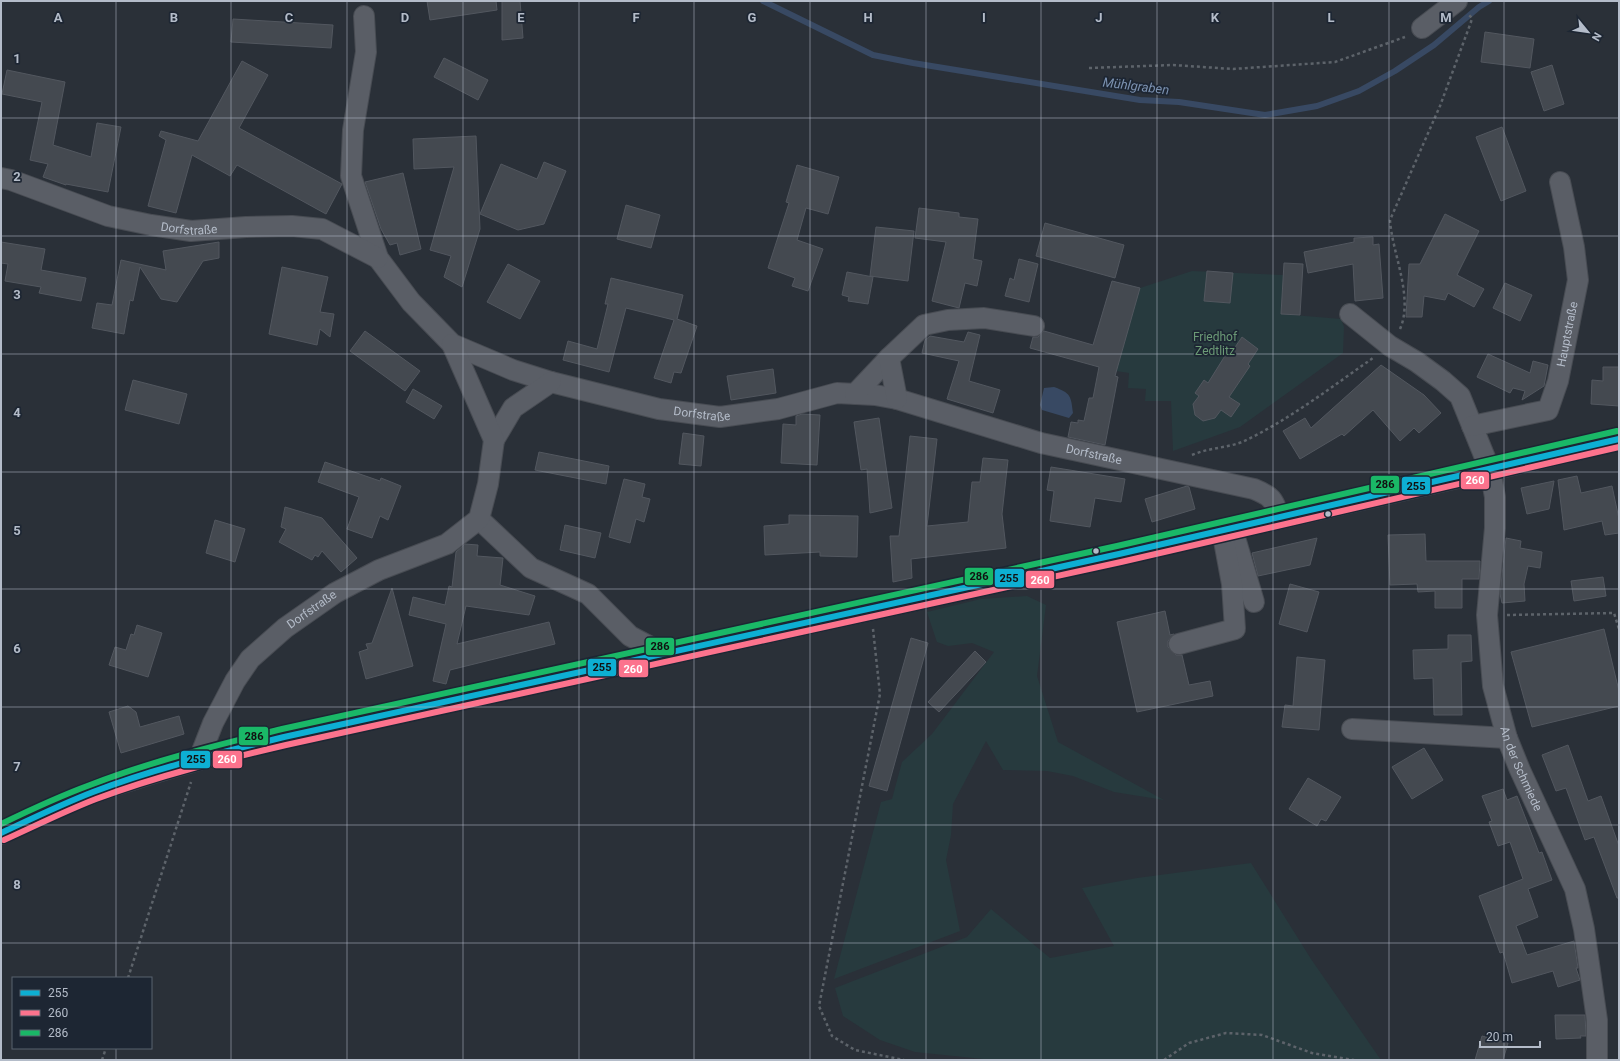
<svg xmlns="http://www.w3.org/2000/svg" width="1620" height="1061" font-family="Roboto,sans-serif">
	<rect width="100%" height="100%" fill="#2a3038"/>
	<g fill="#273a3e">
		<path d="M1192 271 1284 275 1281 314 1341 319 1344 327 1343 353 1240 427 1173 451 1171 401H1145L1146 389 1128 388 1129 373 1116 371 1140 288Z"/>
		<path d="M1027 596 1046 605 1037 676 1058 742 1164 800 1114 792 1073 776 1047 771 1003 770 986 741 953 804 951 835 946 860 960 931 834 979 881 802 892 799 902 762 932 734 994 652 972 643 948 646 937 642 927 612 981 599Z"/>
		<path d="M1251 863 1311 959 1381 1060H993L915 1052 880 1040 843 1016 835 988 967 937 991 909 1050 958 1114 946 1082 888 1137 878Z"/>
	</g>
	<path fill="#384963" d="M1054 387C1071 393 1071 396 1073 413L1069 418 1042 410 1040 405 1044 388Z"/>
	<g fill="none" stroke-linecap="round" stroke-linejoin="round">
		<path stroke="#384963" stroke-width="6" d="M763 1 873 55 913 63 1140 100 1179 102 1265 115 1317 106 1359 91 1395 71 1434 45 1479 7 1489 1"/>
	</g>
	<g fill="#444950" stroke="#52575f">
		<path d="M427 1H496L497 10 430 20Z"/>
		<path d="M502 1H520L523 38 502 40Z"/>
		<path d="M233 19 333 25 331 48 231 42Z"/>
		<path d="M1485 32 1534 39 1530 68 1481 62Z"/>
		<path d="M444 58 488 80 478 100 434 77Z"/>
		<path d="M242 61 268 75 239 128 342 184 326 214 237 165 230 176 192 155 176 213 148 206 166 140 159 136 161 131 198 141Z"/>
		<path d="M1552 65 1564 104 1544 111 1531 72Z"/>
		<path d="M7 70 65 82 53 145 91 157 97 123 121 127 108 192 66 184V185L43 177 48 164 30 160 42 102 2 94Z"/>
		<path d="M1502 127 1526 191 1501 201 1476 137Z"/>
		<path d="M476 136 480 229 462 287 444 277 451 256 430 250 454 167 414 169 413 139Z"/>
		<path d="M544 162 566 171 544 224 518 230 480 214 501 164 537 179Z"/>
		<path d="M797 165 839 177 828 214 806 208 797 240 823 249 808 291 792 286 795 278 768 268 789 203 786 202Z"/>
		<path d="M403 173 421 249 400 255 397 243 390 245 381 229 365 182Z"/>
		<path d="M626 205 660 215 651 248 617 239Z"/>
		<path d="M919 208 959 213V217L978 219 973 259 982 261 977 286 965 283 959 308 932 301 946 242 915 238Z"/>
		<path d="M1445 214 1479 231 1457 275 1484 289 1474 307 1448 293 1445 300 1424 296 1422 317H1406L1409 264H1420Z"/>
		<path d="M1045 223 1124 245 1115 278 1036 256Z"/>
		<path d="M876 227 914 231 908 281 870 276Z"/>
		<path d="M1373 237V245L1379 244 1383 298 1355 301 1353 264 1308 273 1304 252 1354 242V238Z"/>
		<path d="M1 242 45 249 41 270 86 278 81 301 39 293 41 287 5 281 8 264 1 263Z"/>
		<path d="M219 242V258L203 261 177 302 161 299 140 267 133 301 130 300 124 334 92 328 97 303 112 305 121 260 166 270 163 251Z"/>
		<path d="M1019 259 1038 264 1029 302 1005 296 1010 278 1014 280Z"/>
		<path d="M1284 263 1303 264 1300 315 1281 314Z"/>
		<path d="M508 264 540 281 520 319 487 302Z"/>
		<path d="M282 267 328 277 320 312 334 314 330 337 320 329 317 345 269 334Z"/>
		<path d="M1207 271 1233 273 1230 303 1204 301Z"/>
		<path d="M847 272 873 277 868 304 848 301 849 297 842 295Z"/>
		<path d="M611 278 683 295 677 319 697 326 681 373 674 372 671 383 654 378 674 320 626 308 609 372 563 360 568 341 597 349 608 304H605Z"/>
		<path d="M1112 281 1140 288 1115 376 1118 377 1105 445 1068 437 1071 422 1078 423V420L1084 421 1089 398H1093L1099 367 1030 348 1033 337H1038L1044 331 1093 345Z"/>
		<path d="M1505 283 1532 295 1520 321 1493 308Z"/>
		<path d="M365 331 420 371 405 391 350 351Z"/>
		<path d="M968 332 980 335 969 381 1000 390 993 413 947 399 959 361 922 353 925 340 930 336 964 342Z"/>
		<path d="M1242 337 1258 349 1248 364 1250 366 1229 397 1240 404 1231 417 1221 410 1215 418 1203 421 1195 415 1193 404 1199 396 1195 393 1204 380 1208 383 1228 351 1231 353Z"/>
		<path d="M1488 354 1530 373 1533 361 1548 365 1544 386 1522 400 1525 391 1513 388 1510 393 1477 377Z"/>
		<path d="M1381 365 1424 395 1441 413 1419 433 1414 428 1400 441 1373 410 1344 436 1342 434 1300 459 1283 431 1305 418 1311 428Z"/>
		<path d="M1603 367H1619V406L1591 404 1592 380 1603 381Z"/>
		<path d="M773 369 776 393 731 400 727 376Z"/>
		<path d="M133 380 187 394 179 424 125 410Z"/>
		<path d="M413 389 442 406 434 419 406 402Z"/>
		<path d="M802 414 820 415 817 465 781 463 783 424 796 425V416Z"/>
		<path d="M879 418 892 508 870 513 867 469 861 470 854 422Z"/>
		<path d="M683 433 704 436 701 466 679 464Z"/>
		<path d="M910 436 937 439 927 526 968 522 972 482H980L983 458 1008 460 1002 514 1006 548 911 559 912 578 893 582 890 536H899Z"/>
		<path d="M539 452 609 466 606 484 535 470Z"/>
		<path d="M325 462 380 481 381 478 401 486 388 520 380 516 372 538 347 529 359 497 318 482Z"/>
		<path d="M1051 467 1125 479 1121 502 1095 498 1090 527 1050 521 1054 491 1047 490Z"/>
		<path d="M1577 476 1581 493 1612 486 1619 519V533L1605 535 1602 521 1564 530 1558 480Z"/>
		<path d="M624 479 645 484 642 497 650 499 644 522 636 519 630 543 609 537Z"/>
		<path d="M1554 481 1549 509 1527 514 1521 488Z"/>
		<path d="M1187 486 1189 487 1195 509 1152 522 1145 499Z"/>
		<path d="M285 507 322 518 357 558 341 572 322 551 318 557 315 555 312 560 279 542 286 529 281 527Z"/>
		<path d="M789 515 858 516 857 557 820 556V552L765 555 764 526 789 524Z"/>
		<path d="M215 520 245 529 235 562 206 553Z"/>
		<path d="M565 525 601 533 595 558 560 550Z"/>
		<path d="M1425 534 1426 561H1480L1479 579H1462V608H1435V591L1418 592 1417 584 1390 585 1388 535Z"/>
		<path d="M1317 538 1310 565 1258 576 1252 553Z"/>
		<path d="M1506 538 1521 541 1520 548 1542 552 1540 568 1528 566 1524 584 1525 601 1502 603 1500 594Z"/>
		<path d="M465 544 478 545 477 556 503 558 500 585 535 596 529 615 466 606 457 644 549 622 555 644 450 670 446 684 433 681 446 624 409 615 413 597 445 605 449 586 452 587 456 552Z"/>
		<path d="M1603 577 1606 596 1574 601 1571 581Z"/>
		<path d="M1290 584 1319 592 1307 632 1279 624Z"/>
		<path d="M392 588 413 666 366 679 359 652 368 649 366 644 372 643Z"/>
		<path d="M1165 611 1170 635 1174 634 1168 641V647L1176 655H1182L1189 685 1210 681 1213 696 1137 712 1117 622Z"/>
		<path d="M137 625 162 633 148 677 109 665 115 647 126 650 131 634 134 635Z"/>
		<path d="M1604 629 1619 691V706L1532 727 1511 652Z"/>
		<path d="M1448 635H1471L1472 661 1461 662 1462 715H1434L1433 678 1414 679 1413 650 1448 649Z"/>
		<path d="M911 638 928 643 887 791 869 786Z"/>
		<path d="M975 651 986 662 939 712 928 702Z"/>
		<path d="M1297 657 1325 660 1319 730 1282 727 1285 705 1293 706Z"/>
		<path d="M128 706 136 712 140 727 179 716 184 734 121 753 109 712Z"/>
		<path d="M1568 745 1588 801 1601 796 1619 846V898H1617L1594 837 1585 840 1566 788 1556 791 1542 755Z"/>
		<path d="M1424 748 1443 780 1412 799 1392 767Z"/>
		<path d="M1308 778 1341 797 1326 821 1321 819 1317 826 1289 809Z"/>
		<path d="M1503 789 1507 800 1517 796 1539 853 1542 852 1552 880 1528 889 1538 917 1516 926 1527 955 1574 941 1578 968H1576L1580 980 1558 987 1553 971 1512 983 1503 952 1500 953 1479 896 1523 879 1510 842 1498 846 1489 822 1492 821 1482 796Z"/>
		<path d="M1555 1015H1585L1586 1036H1580L1581 1038 1556 1039Z"/>
		<path d="M1482 1036 1508 1043 1503 1060H1475Z"/>
	</g>
	<g fill="none" stroke-linecap="round" stroke-linejoin="round">
		<defs>
			<g id="minor">
				<path id="s1" d="M364 16 366 52 353 130 351 176 378 258 411 302 452 344 513 370 551 382 659 409 720 417 778 409 837 393 875 395 897 399 1041 443 1254 489C1271 496 1274 499 1279 517"/>
				<path d="M1422 28 1457 1"/>
				<path id="s2" d="M1 178 11 180 108 216 151 225 191 231 246 227 292 226 322 229 378 258"/>
				<path id="s3" d="M1350 314 1390 346 1417 362 1443 381 1460 396 1490 470 1495 497V528L1487 615 1493 686 1507 738 1520 770 1575 889 1584 929 1597 1020V1060"/>
				<path d="M855 394 889 358"/>
				<path d="M897 399 889 358 924 325 948 320 984 318 1034 326"/>
				<path id="s4" d="M1472 426 1548 410 1558 381 1578 280 1574 247 1560 182"/>
				<path d="M494 440 513 408 551 382"/>
				<path d="M479 519 531 568 588 594 630 636 664 654"/>
				<path d="M1236 541 1254 602"/>
				<path d="M1179 644 1235 629 1232 584 1222 530"/>
				<path d="M1352 729 1507 738"/>
				<path id="s5" d="M199 759 213 723 235 681 250 659 285 628 335 593 379 570 447 544 479 519 488 484 494 440 452 344"/>
			</g>
			<path id="major" d="M1 833C42 814 82 794 125 781 177 764 230 750 284 737 729 640 1175 544 1619 439"/>
		</defs>
		<use href="#minor" stroke="#484c53" stroke-width="22"/>
		<use href="#major" stroke="#484c55" stroke-width="24"/>
		<g stroke="#5d636a" stroke-width="2.5" stroke-dasharray="3 3" stroke-linecap="butt">
			<path d="M1089 68 1173 65 1233 69 1335 62 1405 37"/>
			<path d="M1400 329C1414 297 1392 253 1390 220L1440 106 1471 22 1472 18 1469 15"/>
			<path d="M1192 455C1208 448 1226 448 1242 442 1286 422 1333 386 1373 358"/>
			<path d="M1507 615 1614 613 1619 629"/>
			<path d="M873 629 880 694 819 1006 832 1036 855 1050 904 1060"/>
			<path d="M128 978 191 782"/>
			<path d="M102 1060 106 1048"/>
			<path d="M1164 1060 1189 1043 1226 1033 1262 1035 1312 1053 1354 1060"/>
		</g>
		<use href="#minor" stroke="#5a5e66" stroke-width="20"/>
		<use href="#major" stroke="#5c6168" stroke-width="22"/>
		<defs>
			<path id="bus-1" d="M1 833C31 819 62 804 93 792 155 768 220 753 284 737L1119 554 1619 439"/>
			<path id="bus-2" d="M4 840C35 826 65 811 96 799 157 776 222 760 286 745L1121 562 1619 447"/>
			<path id="bus-3" d="M1 824C30 810 60 796 90 785 152 761 218 745 282 729L1117 546 1617 431"/>
		</defs>
		<use href="#bus-1" stroke="#1d2633" stroke-width="9"/>
		<use href="#bus-2" stroke="#1d2633" stroke-width="9"/>
		<use href="#bus-3" stroke="#1d2633" stroke-width="9"/>
		<use href="#bus-1" stroke="#0dafd3" stroke-width="6"/>
		<use href="#bus-2" stroke="#fc738d" stroke-width="6"/>
		<use href="#bus-3" stroke="#1ab867" stroke-width="6"/>
	</g>
	<path fill="none" stroke="#b4bcc9" stroke-width="1" stroke-opacity="0.55" d="M116 1V978M231 1V1060M347 1V1060M463 1V1060M579 1V1060M694 1V1060M810 1V1060M926 1V1060M1041 1V1060M1157 1V1060M1273 1V1060M1389 1V1060M1504 1V1060M1 118H1619M1 236H1619M1 354H1619M1 472H1619M1 589H1619M1 707H1619M1 825H1619M1 943H1619M116 1048V1060"/>
	<g fill="#b4bcc9" stroke="#1d2633" stroke-width="1.5">
		<circle cx="1328" cy="514" r="3.5"/>
		<circle cx="1096" cy="551" r="3.5"/>
	</g>
	<g text-anchor="middle" dominant-baseline="central" stroke-width="3.5" stroke-linejoin="round" paint-order="stroke">
		<g font-size="12" fill="#b4bcc9" stroke="#1d2633">
			<text stroke="none"><textPath href="#s2" startOffset="196">Dorfstraße</textPath></text>
			<text stroke="none"><textPath href="#s4" startOffset="156">Hauptstraße</textPath></text>
			<text stroke="none"><textPath href="#s1" startOffset="622">Dorfstraße</textPath></text>
			<text stroke="none"><textPath href="#s1" startOffset="1025">Dorfstraße</textPath></text>
			<text stroke="none"><textPath href="#s5" startOffset="192">Dorfstraße</textPath></text>
			<text stroke="none"><textPath href="#s3" startOffset="522">An der Schmiede</textPath></text>
		</g>
		<g font-size="12" fill="#6b9a76" stroke="#1d2633">
			<text x="1215" y="337">Friedhof<tspan x="1215" dy="14">Zedtlitz</tspan></text>
		</g>
		<g font-size="13" font-style="italic" fill="#7c92b1" stroke="#1d2633">
			<text transform="translate(1136 86) rotate(7)">Mühlgraben</text>
		</g>
	</g>
	<g font-size="13" text-anchor="middle" font-weight="bold" fill="#b4bcc9" stroke="#1d2633" stroke-width="3.5" stroke-linejoin="round" paint-order="stroke">
		<text x="58" y="22">A</text>
		<text x="174" y="22">B</text>
		<text x="289" y="22">C</text>
		<text x="405" y="22">D</text>
		<text x="521" y="22">E</text>
		<text x="636" y="22">F</text>
		<text x="752" y="22">G</text>
		<text x="868" y="22">H</text>
		<text x="984" y="22">I</text>
		<text x="1099" y="22">J</text>
		<text x="1215" y="22">K</text>
		<text x="1331" y="22">L</text>
		<text x="1446" y="22">M</text>
		<text x="17" y="63">1</text>
		<text x="17" y="181">2</text>
		<text x="17" y="299">3</text>
		<text x="17" y="417">4</text>
		<text x="17" y="535">5</text>
		<text x="17" y="653">6</text>
		<text x="17" y="771">7</text>
		<text x="17" y="889">8</text>
	</g>
	<g stroke="#1d2633" stroke-width="1.5">
		<rect x="1460" y="471" width="30" height="19" rx="4" fill="#fc738d"/>
		<rect x="1370" y="475" width="30" height="19" rx="4" fill="#1ab867"/>
		<rect x="1401" y="476" width="30" height="19" rx="4" fill="#0dafd3"/>
		<rect x="964" y="567" width="30" height="19" rx="4" fill="#1ab867"/>
		<rect x="994" y="568" width="31" height="20" rx="4" fill="#0dafd3"/>
		<rect x="1025" y="570" width="30" height="19" rx="4" fill="#fc738d"/>
		<rect x="645" y="637" width="30" height="19" rx="4" fill="#1ab867"/>
		<rect x="587" y="658" width="30" height="19" rx="4" fill="#0dafd3"/>
		<rect x="618" y="659" width="31" height="19" rx="4" fill="#fc738d"/>
		<rect x="238" y="726" width="31" height="20" rx="4" fill="#1ab867"/>
		<rect x="212" y="750" width="31" height="19" rx="4" fill="#fc738d"/>
		<rect x="180" y="750" width="31" height="19" rx="4" fill="#0dafd3"/>
	</g>
	<g font-size="11" text-anchor="middle" font-weight="bold" fill="#fff">
		<text x="1475" y="484">260</text>
		<text x="1040" y="584">260</text>
		<text x="633" y="673">260</text>
		<text x="227" y="763">260</text>
	</g>
	<g font-size="11" text-anchor="middle" font-weight="bold" fill="#111">
		<text x="1385" y="488">286</text>
		<text x="1416" y="490">255</text>
		<text x="979" y="580">286</text>
		<text x="1009" y="582">255</text>
		<text x="660" y="650">286</text>
		<text x="602" y="671">255</text>
		<text x="254" y="740">286</text>
		<text x="196" y="763">255</text>
	</g>
	<rect width="1620" height="1061" fill="none" stroke="#b4bcc9" stroke-width="4"/>
	<rect x="12" y="977" width="140" height="72" fill="#1d2633" stroke="#59626f"/>
	<rect x="20" y="990" width="20" height="6" fill="#0dafd3" stroke="#59626f"/>
	<text x="48" y="997" font-size="12" fill="#b4bcc9">255</text>
	<rect x="20" y="1010" width="20" height="6" fill="#fc738d" stroke="#59626f"/>
	<text x="48" y="1017" font-size="12" fill="#b4bcc9">260</text>
	<rect x="20" y="1030" width="20" height="6" fill="#1ab867" stroke="#59626f"/>
	<text x="48" y="1037" font-size="12" fill="#b4bcc9">286</text>
	<g transform="translate(1588 32) rotate(119)" stroke="#1d2633" stroke-width="3" paint-order="stroke">
	<path d="M0-3L7 15L0 10L-7 15Z" fill="#b4bcc9"/>
	<text y="-6" font-size="11" font-weight="bold" text-anchor="middle" fill="#b4bcc9">N</text>
	</g>
	<path d="M1480 1041v6h60v-6" fill="none" stroke="#b4bcc9" stroke-width="2"/>
	<text x="1486" y="1041" font-size="12" fill="#b4bcc9" stroke="#1d2633" stroke-width="3" paint-order="stroke">20 m</text>
</svg>
